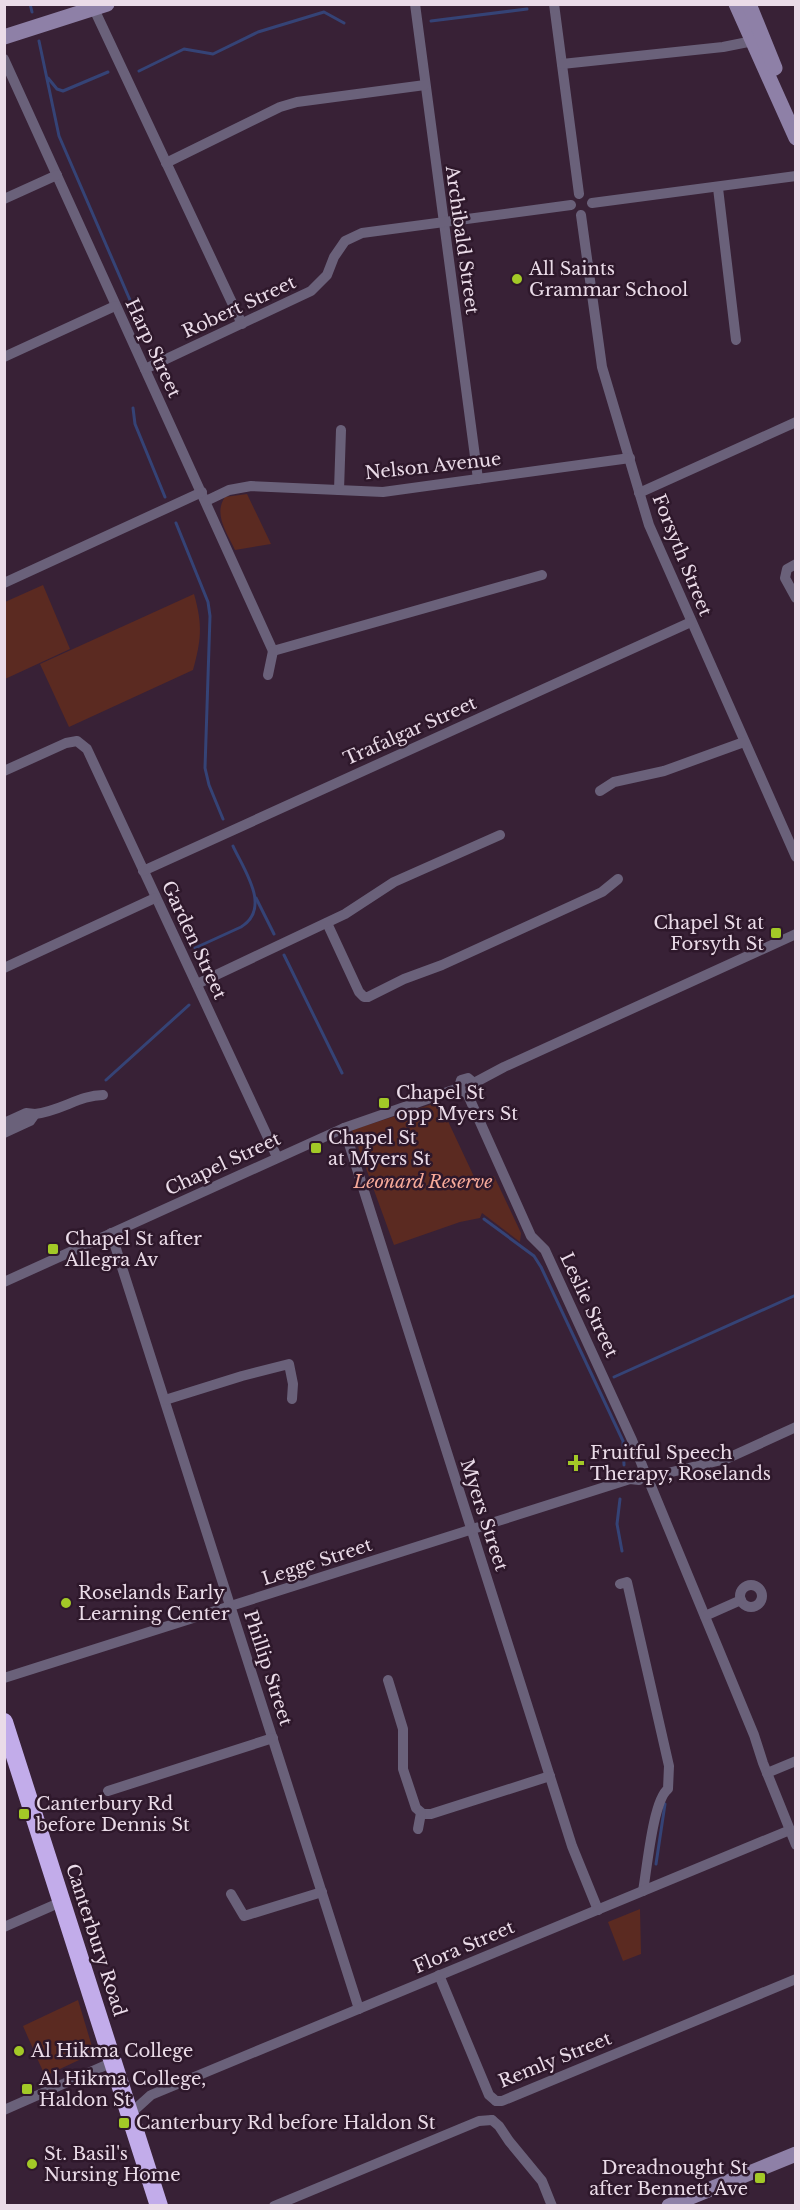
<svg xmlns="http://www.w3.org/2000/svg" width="800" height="2210" font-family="'Libre Baskerville',serif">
	<rect width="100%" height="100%" fill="#382136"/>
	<g fill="#5b2a21">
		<path d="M247 494 271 544 235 550C227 533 213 514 225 497Z"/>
		<path d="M43 585 70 649 5 679V602Z"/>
		<path d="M194 594C203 626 201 640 193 670L69 727 40 664Z"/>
		<path d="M439 1102 477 1183 494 1176 521 1233 520 1242 482 1213 480 1218 460 1222 394 1245 352 1130Z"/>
		<path d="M640 1909 641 1954 623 1961 608 1922Z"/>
		<path d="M78 2000 94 2053 45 2076 23 2026Z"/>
	</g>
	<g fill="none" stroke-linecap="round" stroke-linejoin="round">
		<g stroke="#354376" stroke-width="3">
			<path d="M30 4 32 12"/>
			<path d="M431 21 527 9"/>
			<path d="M39 41 59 136 133 307"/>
			<path d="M139 71 184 49 213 54 258 32 324 12 344 23"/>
			<path d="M48 78 57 89 63 91 108 72"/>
			<path d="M133 408 135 424 165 497"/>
			<path d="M176 523 208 602 210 616 205 768 209 785 223 819"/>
			<path d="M256 898 274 934"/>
			<path d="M195 948 241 927C272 908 244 870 233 846"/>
			<path d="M284 955 342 1073"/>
			<path d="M106 1080 189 1005"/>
			<path d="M484 1219 534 1256 541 1267 623 1441 624 1465"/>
			<path d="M614 1377 796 1295"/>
			<path d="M620 1499 617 1524 622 1551"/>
			<path d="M656 1864 665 1804"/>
		</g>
		<g stroke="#6a617a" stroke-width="10">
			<path d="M415 4 478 479"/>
			<path d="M554 4 579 194"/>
			<path d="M94 9 242 324"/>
			<path d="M4 59C93 257 184 454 273 651"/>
			<path d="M562 64 723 47 748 42 757 38"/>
			<path d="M166 163 280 107 297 102 425 85"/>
			<path d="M718 188 736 340"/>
			<path d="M4 199 57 175"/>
			<path d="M592 203 796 176"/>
			<path d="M581 215 602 367 649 525 796 857"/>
			<path d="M4 357 115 306"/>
			<path d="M145 369 311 291 327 275 334 257 345 241 362 233 571 205"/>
			<path d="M339 490 341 430"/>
			<path d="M639 493 796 422"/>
			<path d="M206 501 229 490 251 486 383 492 630 458"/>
			<path d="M796 564 787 569 785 578 796 598"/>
			<path d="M4 583 202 492"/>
			<path d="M273 651 542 575"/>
			<path d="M268 675 273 651"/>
			<path d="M4 771 66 743 77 741 87 749 277 1157"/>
			<path d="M600 791 614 782 664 771 744 742"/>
			<path d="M143 871 691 622"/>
			<path d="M327 923 359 992 364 997H368L404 979 442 965 602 892 618 879"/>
			<path d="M4 968 155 898"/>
			<path d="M197 984 345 914 394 882 500 835"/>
			<path d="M474 1083 504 1067 796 934"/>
			<path d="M464 1092 459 1088 461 1080 468 1078 474 1083"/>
			<path d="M467 1093 531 1236 545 1250 632 1440 644 1470"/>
			<path d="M35 1114C61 1111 80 1095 103 1095"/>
			<path d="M4 1123 26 1113 35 1114 30 1121 4 1133"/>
			<path d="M344 1128 572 1846 598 1910"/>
			<path d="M111 1233 359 2009"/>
			<path d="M4 1282 344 1128 459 1088"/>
			<path d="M165 1400 242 1376 289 1364 293 1384 292 1399"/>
			<path d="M655 1476 726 1459 796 1427"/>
			<path d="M651 1486 754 1735 763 1763 796 1845"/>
			<path d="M620 1584 627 1582 669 1766 668 1789C653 1800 647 1869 643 1891"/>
			<circle cx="751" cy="1596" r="11"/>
			<path d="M705 1616 741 1600"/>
			<path d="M4 1678 630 1479 639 1480"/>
			<path d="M388 1680 403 1729V1769L416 1808 423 1814H431L550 1776"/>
			<path d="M767 1773 796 1761"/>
			<path d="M108 1791 273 1738"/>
			<path d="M418 1829 421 1813"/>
			<path d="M231 1894 244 1916 322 1892"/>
			<path d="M4 1927 61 1902"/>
			<path d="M439 1975 489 2095 496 2101"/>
			<path d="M496 2101H502L796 1979"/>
			<path d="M4 2110 113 2062"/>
			<path d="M130 2114 151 2095 790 1830"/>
			<path d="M492 2120 499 2126 509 2141 542 2181 552 2206"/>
			<path d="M274 2206 479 2121 492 2120"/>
		</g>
		<g stroke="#8e80a7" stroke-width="15">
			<path d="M736 4 796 138"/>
			<path d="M749 4 775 68"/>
			<path d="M4 37 107 4"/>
			<path d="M669 2206 796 2154"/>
		</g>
		<path stroke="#c2acea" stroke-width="18" d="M4 1722 159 2206"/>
	</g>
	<g fill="#a3c927" stroke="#2e182b" stroke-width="2">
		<circle cx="517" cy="279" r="6"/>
		<rect x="770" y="927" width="12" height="12" rx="3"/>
		<rect x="378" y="1097" width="12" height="12" rx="3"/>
		<rect x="310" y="1142" width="12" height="12" rx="3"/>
		<rect x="47" y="1243" width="12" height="12" rx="3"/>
		<path d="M573 1454h6v6h6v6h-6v6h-6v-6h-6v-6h6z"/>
		<circle cx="66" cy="1603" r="6"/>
		<rect x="18" y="1808" width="12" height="12" rx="3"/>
		<circle cx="19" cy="2051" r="6"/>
		<rect x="21" y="2083" width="12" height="12" rx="3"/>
		<rect x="118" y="2117" width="12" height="12" rx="3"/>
		<circle cx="32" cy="2164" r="6"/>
		<rect x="754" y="2172" width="12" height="12" rx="3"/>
	</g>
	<g text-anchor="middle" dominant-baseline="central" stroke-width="5" stroke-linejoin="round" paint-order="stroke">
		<g font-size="18" fill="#eadbe8" stroke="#2e182b">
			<text transform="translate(462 240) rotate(82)">Archibald Street</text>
			<text transform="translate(239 307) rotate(-25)">Robert Street</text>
			<text transform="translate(153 348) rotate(65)">Harp Street</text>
			<text transform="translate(433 466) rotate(-6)">Nelson Avenue</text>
			<text transform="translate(682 555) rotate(68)">Forsyth Street</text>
			<text transform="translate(410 731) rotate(-24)">Trafalgar Street</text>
			<text transform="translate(194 940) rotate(65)">Garden Street</text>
			<text transform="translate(223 1164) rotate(-25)">Chapel Street</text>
			<text transform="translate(589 1305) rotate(65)">Leslie Street</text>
			<text transform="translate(484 1515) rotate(72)">Myers Street</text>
			<text transform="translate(317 1562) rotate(-18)">Legge Street</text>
			<text transform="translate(268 1668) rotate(72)">Phillip Street</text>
			<text transform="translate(96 1940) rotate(72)">Canterbury Road</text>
			<text transform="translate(464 1947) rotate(-23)">Flora Street</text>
			<text transform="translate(555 2060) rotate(-22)">Remly Street</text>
		</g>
		<g font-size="18" fill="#eadbe8" stroke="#2e182b" text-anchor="start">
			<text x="529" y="269">All Saints<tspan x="529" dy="21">Grammar School</tspan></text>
			<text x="764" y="923" text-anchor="end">Chapel St at<tspan x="764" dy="21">Forsyth St</tspan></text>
			<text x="396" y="1093">Chapel St<tspan x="396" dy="21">opp Myers St</tspan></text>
			<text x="328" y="1138">Chapel St<tspan x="328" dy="21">at Myers St</tspan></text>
			<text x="65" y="1239">Chapel St after<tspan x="65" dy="21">Allegra Av</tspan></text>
			<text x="590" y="1453">Fruitful Speech<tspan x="590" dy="21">Therapy, Roselands</tspan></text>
			<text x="78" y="1593">Roselands Early<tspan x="78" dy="21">Learning Center</tspan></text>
			<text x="36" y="1804">Canterbury Rd<tspan x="36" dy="21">before Dennis St</tspan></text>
			<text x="31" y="2051">Al Hikma College</text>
			<text x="39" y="2079">Al Hikma College,<tspan x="39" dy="21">Haldon St</tspan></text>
			<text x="136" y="2123">Canterbury Rd before Haldon St</text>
			<text x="44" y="2154">St. Basil's<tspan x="44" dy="21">Nursing Home</tspan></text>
			<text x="748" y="2168" text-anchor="end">Dreadnought St<tspan x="748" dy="21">after Bennett Ave</tspan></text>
		</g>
		<g font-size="18" font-style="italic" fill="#f7a999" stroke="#2e182b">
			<text x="423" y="1182">Leonard Reserve</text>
		</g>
	</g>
	<rect width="800" height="2210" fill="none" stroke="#eadbe8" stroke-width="12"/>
</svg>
